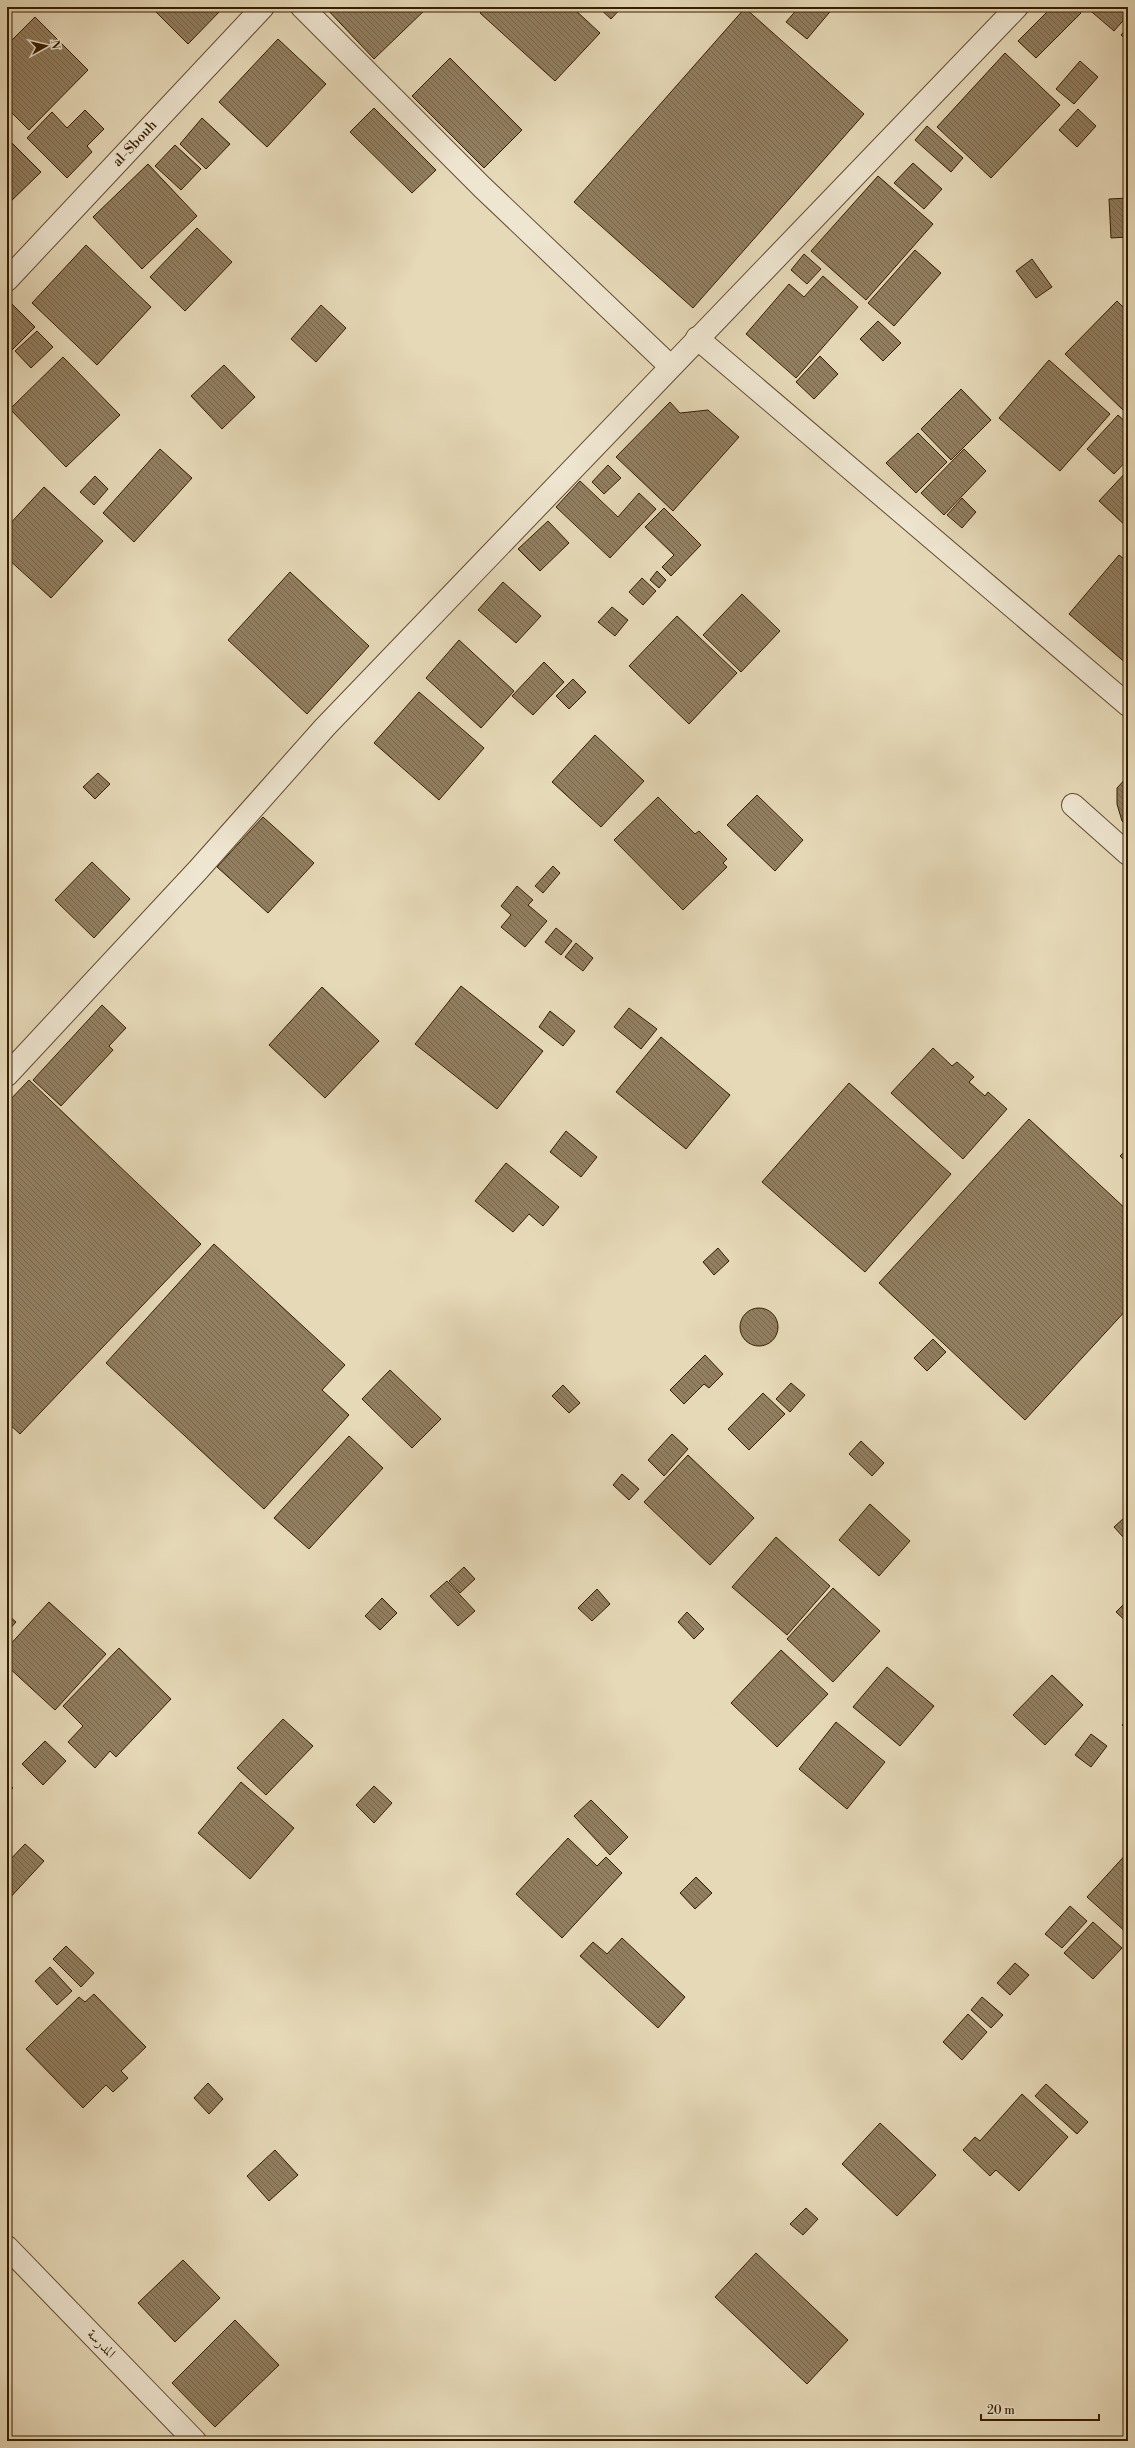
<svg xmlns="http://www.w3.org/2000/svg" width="1135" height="2448" font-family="'Libre Bodoni',Amiri,serif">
	<defs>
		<pattern id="building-back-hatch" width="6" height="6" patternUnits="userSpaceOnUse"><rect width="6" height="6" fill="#927f60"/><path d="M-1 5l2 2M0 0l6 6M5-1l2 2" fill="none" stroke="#78674d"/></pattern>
	</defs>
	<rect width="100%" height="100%" fill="#e6d9b8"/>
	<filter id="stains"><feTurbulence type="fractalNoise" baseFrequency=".005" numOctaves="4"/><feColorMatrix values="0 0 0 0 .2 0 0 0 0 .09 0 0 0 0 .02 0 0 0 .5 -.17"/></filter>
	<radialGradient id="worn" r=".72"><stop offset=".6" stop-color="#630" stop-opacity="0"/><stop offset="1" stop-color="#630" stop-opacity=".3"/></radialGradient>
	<g fill="url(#building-back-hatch)" stroke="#361e00">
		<path d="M151 7H224L188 44Z"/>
		<path d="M325 7H428L374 59Z"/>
		<path d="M485 7H572L600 33 555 81 480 13Z"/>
		<path d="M598 7H622L611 19Z"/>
		<path d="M799 7H834L807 39 786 22Z"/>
		<path d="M1052 7H1075L1081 13 1036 58 1018 41Z"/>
		<path d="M1086 7H1128V15L1114 31Z"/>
		<path d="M745 8 864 114 693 308 574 202Z"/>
		<path d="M35 17 88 70 29 130 7 108V45Z"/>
		<path d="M1128 27V42L1121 35Z"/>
		<path d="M278 39 326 84 267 147 219 102Z"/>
		<path d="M1005 53 1060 105 991 178 937 127Z"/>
		<path d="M450 58 522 130 484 168 412 96Z"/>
		<path d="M1080 61 1098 77 1074 104 1056 89Z"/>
		<path d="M374 108 436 170 412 193 350 132Z"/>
		<path d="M1078 109 1096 126 1077 147 1059 130Z"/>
		<path d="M85 110 104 129 87 146 92 152 67 178 27 138 52 112 67 128Z"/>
		<path d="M202 118 230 144 206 169 180 144Z"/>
		<path d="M927 126 963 158 951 172 915 140Z"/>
		<path d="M7 138 41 172 7 205Z"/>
		<path d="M175 145 201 169 181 190 155 166Z"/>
		<path d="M913 163 942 189 924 209 894 183Z"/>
		<path d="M148 164 197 216 142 269 93 217Z"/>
		<path d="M878 176 933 224 866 300 811 251Z"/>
		<path d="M1128 198V237L1111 238 1109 199Z"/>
		<path d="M197 228 232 262 185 311 150 277Z"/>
		<path d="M86 245 151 307 97 365 32 303Z"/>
		<path d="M915 250 941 273 894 326 868 303Z"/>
		<path d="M804 254 821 269 807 284 791 270Z"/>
		<path d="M1032 259 1052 287 1036 298 1016 271Z"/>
		<path d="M823 276 858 307 796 378 746 334 789 284 804 297Z"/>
		<path d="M1117 301 1128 312V407L1124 411 1065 354Z"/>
		<path d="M12 304 35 327 12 350 7 345V309Z"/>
		<path d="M321 305 346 328 316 362 291 339Z"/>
		<path d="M878 321 901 343 883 361 860 339Z"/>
		<path d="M37 331 53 347 31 368 15 351Z"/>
		<path d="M820 356 838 374 814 399 796 382Z"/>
		<path d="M63 357 120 415 66 467 10 409Z"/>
		<path d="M1049 360 1110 414 1060 471 999 418Z"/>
		<path d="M224 365 255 397 222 429 191 396Z"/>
		<path d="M961 389 991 420 951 460 921 429Z"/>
		<path d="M670 402 680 413 708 410 739 437 673 511 616 457Z"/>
		<path d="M1118 415 1128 424V459L1114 474 1087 449Z"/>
		<path d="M918 433 947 462 916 493 886 463Z"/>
		<path d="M160 449 192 478 134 542 103 513Z"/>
		<path d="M964 449 986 471 944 515 921 493Z"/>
		<path d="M608 465 621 478 604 494 592 482Z"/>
		<path d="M1128 470V528L1099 501Z"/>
		<path d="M95 476 108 489 94 505 80 492Z"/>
		<path d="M580 481 618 517 639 493 656 509 610 558 556 507Z"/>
		<path d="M44 487 103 541 51 598 7 558V527Z"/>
		<path d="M962 498 976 512 962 528 947 515Z"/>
		<path d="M664 508 701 545 671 576 662 567 674 555 645 527Z"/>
		<path d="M548 521 569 543 540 571 518 549Z"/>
		<path d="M1119 555 1128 562V665L1069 614Z"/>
		<path d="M657 571 666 580 659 588 650 580Z"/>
		<path d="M290 572 369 646 307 714 228 640Z"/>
		<path d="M642 578 656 591 643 605 629 592Z"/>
		<path d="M503 582 541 616 516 643 478 610Z"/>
		<path d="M742 594 780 631 741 672 703 635Z"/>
		<path d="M612 607 628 620 615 636 598 622Z"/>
		<path d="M677 616 737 673 689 724 629 666Z"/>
		<path d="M459 640 514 691 481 728 426 678Z"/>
		<path d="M544 662 564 682 533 715 512 696Z"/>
		<path d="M573 679 586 692 569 709 556 696Z"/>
		<path d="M419 692 484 748 439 800 374 743Z"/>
		<path d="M595 735 644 781 601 827 552 782Z"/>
		<path d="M98 773 110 784 95 799 83 787Z"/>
		<path d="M1128 776V827L1122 821 1117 804V788Z"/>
		<path d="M757 795 803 840 775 871 727 825Z"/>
		<path d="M658 797 695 834 699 831 727 859 723 863 727 867 683 910 614 840Z"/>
		<path d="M263 817 314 863 268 913 217 867Z"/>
		<path d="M92 862 130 899 94 938 55 900Z"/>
		<path d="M553 866 560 873 543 893 535 886Z"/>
		<path d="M517 886 533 900 528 905 547 921 525 947 501 927 511 915 501 906Z"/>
		<path d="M556 928 572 941 561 955 545 942Z"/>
		<path d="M576 943 593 958 583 971 565 957Z"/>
		<path d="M461 986 543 1051 497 1109 415 1044Z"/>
		<path d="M322 987 379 1041 325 1098 269 1045Z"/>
		<path d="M102 1005 126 1028 109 1046 113 1050 61 1106 33 1080Z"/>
		<path d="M629 1008 657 1029 641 1049 614 1027Z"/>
		<path d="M550 1011 575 1031 563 1046 539 1027Z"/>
		<path d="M661 1037 730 1095 686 1149 616 1092Z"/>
		<path d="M933 1048 952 1066 957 1062 974 1077 969 1082 985 1096 988 1092 1007 1109 963 1159 891 1093Z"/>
		<path d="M29 1080 201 1244 20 1434 7 1422V1103Z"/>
		<path d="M849 1083 951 1174 865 1272 762 1182Z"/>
		<path d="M1029 1119 1128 1211V1308L1025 1420 879 1283Z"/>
		<path d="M566 1131 597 1157 581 1177 550 1152Z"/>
		<path d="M1128 1148V1164L1120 1156Z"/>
		<path d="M506 1163 559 1207 543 1226 529 1214 513 1232 475 1201Z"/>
		<path d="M214 1244 345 1365 322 1390 349 1415 264 1509 106 1363Z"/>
		<path d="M718 1248 729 1261 714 1275 703 1262Z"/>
		<circle cx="759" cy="1327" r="19"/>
		<path d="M933 1339 946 1352 927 1371 914 1358Z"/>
		<path d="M705 1355 723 1374 709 1388 704 1384 684 1404 670 1390Z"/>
		<path d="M390 1370 441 1419 412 1448 362 1399Z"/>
		<path d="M791 1383 805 1395 790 1412 776 1399Z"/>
		<path d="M563 1385 580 1403 569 1413 552 1396Z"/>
		<path d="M763 1393 785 1414 749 1450 728 1429Z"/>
		<path d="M672 1434 688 1449 664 1476 648 1460Z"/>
		<path d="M349 1436 383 1468 309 1549 274 1518Z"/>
		<path d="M861 1441 884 1463 872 1476 849 1454Z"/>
		<path d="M688 1455 754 1518 710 1565 644 1502Z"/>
		<path d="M622 1474 639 1489 629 1500 613 1485Z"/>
		<path d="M870 1504 910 1541 879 1576 839 1540Z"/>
		<path d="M1125 1517 1128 1519V1535L1124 1538 1114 1527Z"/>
		<path d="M776 1537 830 1586 787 1635 732 1587Z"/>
		<path d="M464 1567 475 1579 460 1593 449 1581Z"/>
		<path d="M447 1581 475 1611 458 1626 430 1596Z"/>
		<path d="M833 1588 880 1631 833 1682 787 1639Z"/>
		<path d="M597 1589 610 1604 592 1621 578 1608Z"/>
		<path d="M382 1598 397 1613 380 1630 365 1616Z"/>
		<path d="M1128 1600V1623L1116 1612Z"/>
		<path d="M49 1602 106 1654 55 1710 7 1666V1648Z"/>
		<path d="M687 1612 704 1629 694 1639 678 1622Z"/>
		<path d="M7 1614 16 1622 7 1632Z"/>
		<path d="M119 1648 171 1699 116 1757 110 1751 95 1768 68 1742 83 1726 63 1706Z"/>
		<path d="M781 1650 828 1694 777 1747 731 1703Z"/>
		<path d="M887 1667 934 1706 900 1746 853 1707Z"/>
		<path d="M1052 1675 1083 1705 1045 1745 1013 1715Z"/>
		<path d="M283 1719 313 1746 266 1795 237 1768Z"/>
		<path d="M1128 1719V1731L1122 1725Z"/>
		<path d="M836 1722 885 1762 847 1809 799 1769Z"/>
		<path d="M1091 1734 1107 1746 1091 1767 1075 1755Z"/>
		<path d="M45 1741 66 1761 43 1785 22 1764Z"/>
		<path d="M241 1782 294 1828 250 1879 198 1833Z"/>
		<path d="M7 1783 13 1788 7 1794Z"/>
		<path d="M374 1786 392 1803 374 1823 356 1805Z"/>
		<path d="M591 1800 628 1837 610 1855 574 1816Z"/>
		<path d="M568 1838 597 1866 606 1857 622 1873 562 1938 516 1894Z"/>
		<path d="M25 1844 44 1861 7 1901V1863Z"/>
		<path d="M1128 1852V1934L1087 1897Z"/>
		<path d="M696 1877 712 1893 695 1909 680 1893Z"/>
		<path d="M1070 1906 1087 1921 1062 1948 1045 1934Z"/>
		<path d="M1093 1922 1122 1948 1093 1979 1064 1953Z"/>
		<path d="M622 1938 685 1997 658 2028 580 1956 593 1942 607 1954Z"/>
		<path d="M66 1946 94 1973 81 1987 53 1959Z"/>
		<path d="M1015 1963 1029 1975 1010 1995 997 1983Z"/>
		<path d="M50 1967 72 1991 57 2005 35 1981Z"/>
		<path d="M94 1994 146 2047 121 2071 128 2078 113 2092 106 2085 83 2108 26 2049 79 1997 85 2002Z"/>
		<path d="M982 1997 1003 2015 991 2028 971 2010Z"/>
		<path d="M968 2014 987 2032 962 2060 943 2042Z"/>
		<path d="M208 2083 223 2099 209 2114 194 2098Z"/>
		<path d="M1046 2084 1088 2122 1077 2134 1035 2096Z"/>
		<path d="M1022 2094 1068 2137 1019 2191 996 2170 990 2176 963 2150 975 2137 980 2141Z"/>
		<path d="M880 2123 936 2175 897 2216 842 2164Z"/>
		<path d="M275 2150 298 2175 269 2201 247 2176Z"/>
		<path d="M806 2208 818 2219 803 2235 790 2224Z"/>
		<path d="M756 2253 848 2340 807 2384 715 2297Z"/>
		<path d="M183 2260 220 2298 175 2342 138 2303Z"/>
		<path d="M235 2320 279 2365 215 2427 172 2383Z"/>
	</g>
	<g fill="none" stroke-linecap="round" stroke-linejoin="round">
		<defs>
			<g id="minor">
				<path d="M302 7 482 187 670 366"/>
				<path id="s1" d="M7 280 263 7"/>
				<path d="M697 338 1128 705"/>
				<path d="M1073 805 1128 854"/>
				<path d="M7 1075 198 870 325 727 1017 7"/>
				<path d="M7 2247 195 2441"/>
			</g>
		</defs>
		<use href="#minor" stroke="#624d2e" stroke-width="24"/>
		<use href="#minor" stroke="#efe6d1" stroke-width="22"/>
	</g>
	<g text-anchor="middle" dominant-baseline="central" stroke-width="3.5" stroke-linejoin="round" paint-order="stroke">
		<g font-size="14" fill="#361e00" stroke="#efe6d1">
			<text stroke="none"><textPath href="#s1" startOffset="187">al-Sbouh</textPath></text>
			<text transform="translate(101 2344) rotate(46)">المدرسة</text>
		</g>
	</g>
	<rect width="1135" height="2448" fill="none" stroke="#e6d9b8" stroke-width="24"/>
	<rect x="8" y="8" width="1119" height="2432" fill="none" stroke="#361e00" stroke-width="2"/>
	<rect x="12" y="12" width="1111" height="2424" fill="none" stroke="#361e00"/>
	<g transform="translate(46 46) rotate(82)" stroke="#efe6d1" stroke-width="3" paint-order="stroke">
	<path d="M0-3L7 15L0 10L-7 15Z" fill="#361e00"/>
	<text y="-6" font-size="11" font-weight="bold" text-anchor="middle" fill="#361e00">N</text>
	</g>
	<path d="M981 2414v6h118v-6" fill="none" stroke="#361e00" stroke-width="2"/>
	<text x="987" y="2414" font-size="12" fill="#361e00" stroke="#efe6d1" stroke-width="3" paint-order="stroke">20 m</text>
	<rect width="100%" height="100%" filter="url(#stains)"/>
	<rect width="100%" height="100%" fill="url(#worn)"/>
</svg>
